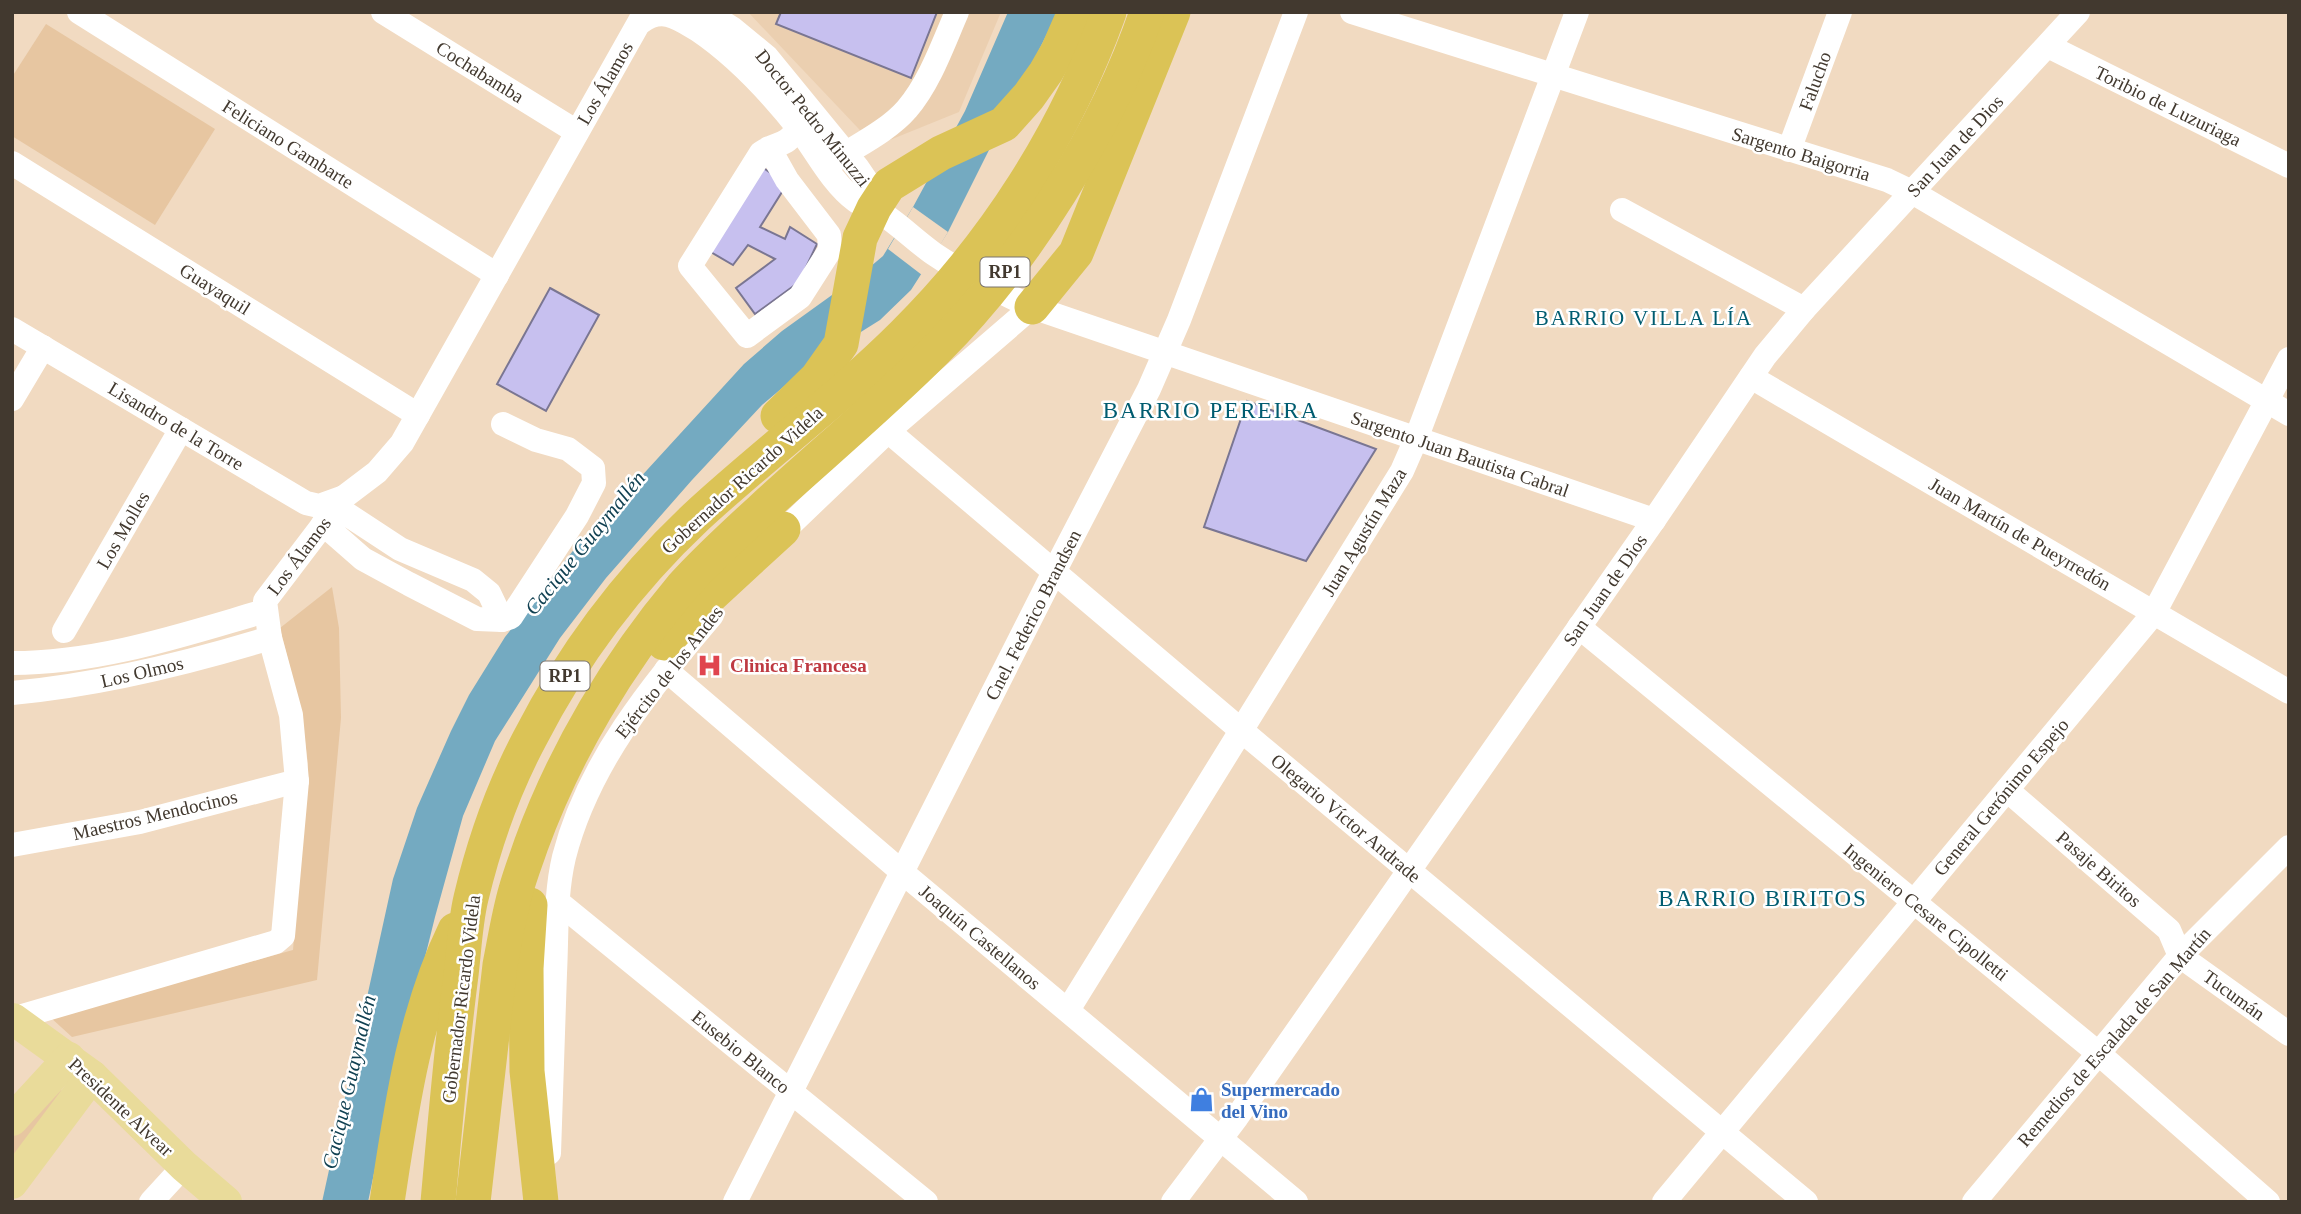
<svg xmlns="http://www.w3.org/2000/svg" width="2301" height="1214" font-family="'Times New Roman',serif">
	<rect width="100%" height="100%" fill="#f1dac1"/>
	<path fill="#ebcfb0" d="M748 12H1001L959 112 875 146Z"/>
	<g fill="#e7c6a1">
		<path d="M46 24 215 129 155 225 12 136V77Z"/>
		<path d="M332 587 339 628 341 718 317 980 72 1037 50 1017 293 950 308 764 301 711 280 628Z"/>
		<path d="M60 1088 62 1091 12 1160V1132Z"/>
	</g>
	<path fill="#74aac1" d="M1008 12H1058L948 232 911 290 880 320 813 362 762 405 692 480 606 578 560 638 495 741 463 816 435 917 389 1102 368 1202H322L393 879 417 808 451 731 469 695 505 637 572 552 744 364 782 331 864 272 883 256 913 207 965 111Z"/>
	<path fill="#f1dac1" d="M913 207 948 232 922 275 888 249Z"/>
	<g fill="#c7c0ef" stroke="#7a7692" stroke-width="2">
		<path d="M781 12H937L911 78 776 24Z"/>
		<path d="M759 165 787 184 760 227 785 239 790 227 817 244 799 282 755 314 736 288 775 259 748 245 733 265 709 251Z"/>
		<path d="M550 288 599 315 546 411 497 384Z"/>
		<path d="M1247 401 1376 449 1306 561 1204 527Z"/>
	</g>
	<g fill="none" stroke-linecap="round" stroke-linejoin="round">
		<g stroke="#fff" stroke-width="24">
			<path d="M79 12 497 275"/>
			<path d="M383 12 577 132"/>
			<path d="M706 12 733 29 767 57 857 167 872 189 874 208"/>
			<path d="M1352 12 1887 180 1912 192 2289 414"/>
			<path d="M641 22C662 6 678 18 698 30 738 57 770 92 800 130 817 153 832 183 856 201 861 205 869 205 875 209 896 221 914 240 934 254 965 275 999 291 1032 307L1654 520"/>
			<path d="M2048 46 2289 166"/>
			<path d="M769 148 787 180 829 235 830 250 800 297 747 336 690 266 761 153C779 141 785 148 798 128"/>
			<path d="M1789 150 1840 12"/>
			<path d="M832 162C856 146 888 131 907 109 930 82 943 44 957 12"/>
			<path d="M12 163 418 415"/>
			<path d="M1622 210 1804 309"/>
			<path d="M12 329 306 503 319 506 344 497"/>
			<path d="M1751 377 2289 692"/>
			<path d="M12 399 43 347"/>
			<path d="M888 431 1242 731 1806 1202"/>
			<path d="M323 524 363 559 409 584 477 619 502 620 489 593 473 580 400 549 336 507"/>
			<path d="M773 541 888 431 1032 307"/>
			<path d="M502 620 511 617 577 516 594 483 593 468 568 449 536 440 503 424"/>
			<path d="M1579 627 2098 1053 2268 1202"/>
			<path d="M64 631 181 429"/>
			<path d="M12 663C100 663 182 635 265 611"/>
			<path d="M666 670 902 872 1296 1202"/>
			<path d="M12 693C100 685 185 664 270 638"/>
			<path d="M2007 790 2169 930 2180 956"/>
			<path d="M12 845 140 822 297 781"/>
			<path d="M558 902 926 1202"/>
			<path d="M2180 956 2289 1034"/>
			<path d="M1068 1010 1402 471 1416 439 1577 12"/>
			<path d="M12 1019 276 942 283 936 297 781 291 715 270 638 265 601 344 497 377 472 402 443 645 12"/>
			<path d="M549 1153C551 1093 553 1033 555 973 557 934 555 895 564 857 588 763 651 687 712 615"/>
			<path d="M151 1202 184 1166"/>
			<path d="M735 1202 1054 572 1149 389 1179 320 1296 12"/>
			<path d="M1173 1202 1237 1117 1654 520 1765 356 1804 309 2078 12"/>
			<path d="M1664 1202 2154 613 2289 359"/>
			<path d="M1974 1202 2180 956 2289 847"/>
		</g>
		<g stroke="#e9db9a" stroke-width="32">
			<path d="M13 1019 92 1076 184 1166 226 1202"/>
			<path d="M12 1120 69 1058"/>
			<path d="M12 1183 92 1076"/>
		</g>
		<g stroke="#dbc356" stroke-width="35">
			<path d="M1032 307 1076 253 1173 12"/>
			<path d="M778 416 817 378 841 344 860 238 874 208 889 185 941 153 1004 124 1029 96 1046 72 1058 51 1075 12"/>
			<path d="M664 643 695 610 783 529"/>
			<path d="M530 905 526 968 527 1071 541 1202"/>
			<path d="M387 1202C401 1110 414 1015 455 930"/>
			<path d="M438 1202C445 1126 451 1051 461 975 464 950 465 923 471 898 484 843 504 787 530 738 572 656 629 580 696 517 764 454 839 399 904 334 995 244 1066 132 1109 12"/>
			<path d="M473 1202 500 965C505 940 509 914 516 890 520 875 526 860 531 845 565 752 618 663 682 587 707 559 735 534 762 509 820 456 881 405 936 350 1025 262 1107 130 1147 12"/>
		</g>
	</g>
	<defs>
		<symbol id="hospital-bare" viewBox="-9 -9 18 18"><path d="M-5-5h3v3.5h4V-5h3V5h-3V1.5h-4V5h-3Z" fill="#e0444e" stroke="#fff" stroke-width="2.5" paint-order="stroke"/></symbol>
		<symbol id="shop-bare" viewBox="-9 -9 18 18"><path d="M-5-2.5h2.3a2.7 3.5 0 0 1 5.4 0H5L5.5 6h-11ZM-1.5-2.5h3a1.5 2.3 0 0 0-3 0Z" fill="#3f7fe0" stroke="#fff" stroke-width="2.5" paint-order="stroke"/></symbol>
	</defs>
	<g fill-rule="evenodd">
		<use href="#hospital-bare" x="692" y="648" width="35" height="35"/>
		<use href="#shop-bare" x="1184" y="1082" width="35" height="35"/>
	</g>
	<g text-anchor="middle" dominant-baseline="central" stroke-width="5" stroke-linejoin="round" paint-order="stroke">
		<g fill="#fff" stroke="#7b746d" stroke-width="2">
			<rect x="980.5" y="257.5" width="49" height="29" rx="5"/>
			<rect x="540.5" y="661.5" width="49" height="29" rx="5"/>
		</g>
		<g font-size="18" font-weight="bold" fill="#42392f">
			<text x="1005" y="272">RP1</text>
			<text x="565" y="676">RP1</text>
		</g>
		<g font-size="19" fill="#42392f" stroke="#fff">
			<text transform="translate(480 72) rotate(32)">Cochabamba</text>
			<text transform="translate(1815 81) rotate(-70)">Falucho</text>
			<text transform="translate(605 83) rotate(-60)">Los Álamos</text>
			<text transform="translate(2168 106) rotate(26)">Toribio de Luzuriaga</text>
			<text transform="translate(813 118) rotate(51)">Doctor Pedro Minuzzi</text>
			<text transform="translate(288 144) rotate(32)">Feliciano Gambarte</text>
			<text transform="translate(1955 146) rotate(-47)">San Juan de Dios</text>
			<text transform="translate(1801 154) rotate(17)">Sargento Baigorria</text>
			<text transform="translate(215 289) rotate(32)">Guayaquil</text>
			<text transform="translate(176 426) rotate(31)">Lisandro de la Torre</text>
			<text transform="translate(1460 454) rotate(19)">Sargento Juan Bautista Cabral</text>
			<text transform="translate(742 480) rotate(-42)">Gobernador Ricardo Videla</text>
			<text transform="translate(123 530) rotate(-60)">Los Molles</text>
			<text transform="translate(1364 532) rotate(-59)">Juan Agustín Maza</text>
			<text transform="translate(2020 534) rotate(30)">Juan Martín de Pueyrredón</text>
			<text transform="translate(299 556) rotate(-53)">Los Álamos</text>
			<text transform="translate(1605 590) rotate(-55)">San Juan de Dios</text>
			<text transform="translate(1033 615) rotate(-63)">Cnel. Federico Brandsen</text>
			<text transform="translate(142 672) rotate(-13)">Los Olmos</text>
			<text transform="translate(669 672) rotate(-52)">Ejército de los Andes</text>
			<text transform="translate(2001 797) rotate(-50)">General Gerónimo Espejo</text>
			<text transform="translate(155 815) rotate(-13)">Maestros Mendocinos</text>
			<text transform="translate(1346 818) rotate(40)">Olegario Víctor Andrade</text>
			<text transform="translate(2099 869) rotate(41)">Pasaje Biritos</text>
			<text transform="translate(1926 912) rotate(39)">Ingeniero Cesare Cipolletti</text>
			<text transform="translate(980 937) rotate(40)">Joaquín Castellanos</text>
			<text transform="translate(2234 995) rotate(36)">Tucumán</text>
			<text transform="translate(461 999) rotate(-83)">Gobernador Ricardo Videla</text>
			<text transform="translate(2114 1037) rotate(-49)">Remedios de Escalada de San Martín</text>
			<text transform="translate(741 1052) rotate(39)">Eusebio Blanco</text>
			<text transform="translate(121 1107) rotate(43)">Presidente Alvear</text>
		</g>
		<g font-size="19" font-weight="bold" fill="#be3a42" stroke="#fff" text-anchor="start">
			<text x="730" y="665">Clinica Francesa</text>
		</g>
		<g font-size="19" font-weight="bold" fill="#366cbe" stroke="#fff" text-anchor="start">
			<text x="1221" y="1089">Supermercado<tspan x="1221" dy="22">del Vino</tspan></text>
		</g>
		<g font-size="21" letter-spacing="2" fill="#005c70" stroke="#fff">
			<text x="1644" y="318">BARRIO VILLA LÍA</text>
		</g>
		<g font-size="21" font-style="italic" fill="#114152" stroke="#fff">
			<text transform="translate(585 543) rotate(-51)">Cacique Guaymallén</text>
			<text transform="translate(349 1082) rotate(-77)">Cacique Guaymallén</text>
		</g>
		<g font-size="23" letter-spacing="2" fill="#005c70" stroke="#fff">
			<text x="1211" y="410">BARRIO PEREIRA</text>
			<text x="1763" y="898">BARRIO BIRITOS</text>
		</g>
	</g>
	<rect width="2301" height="1214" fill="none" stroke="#42392f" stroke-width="28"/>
</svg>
